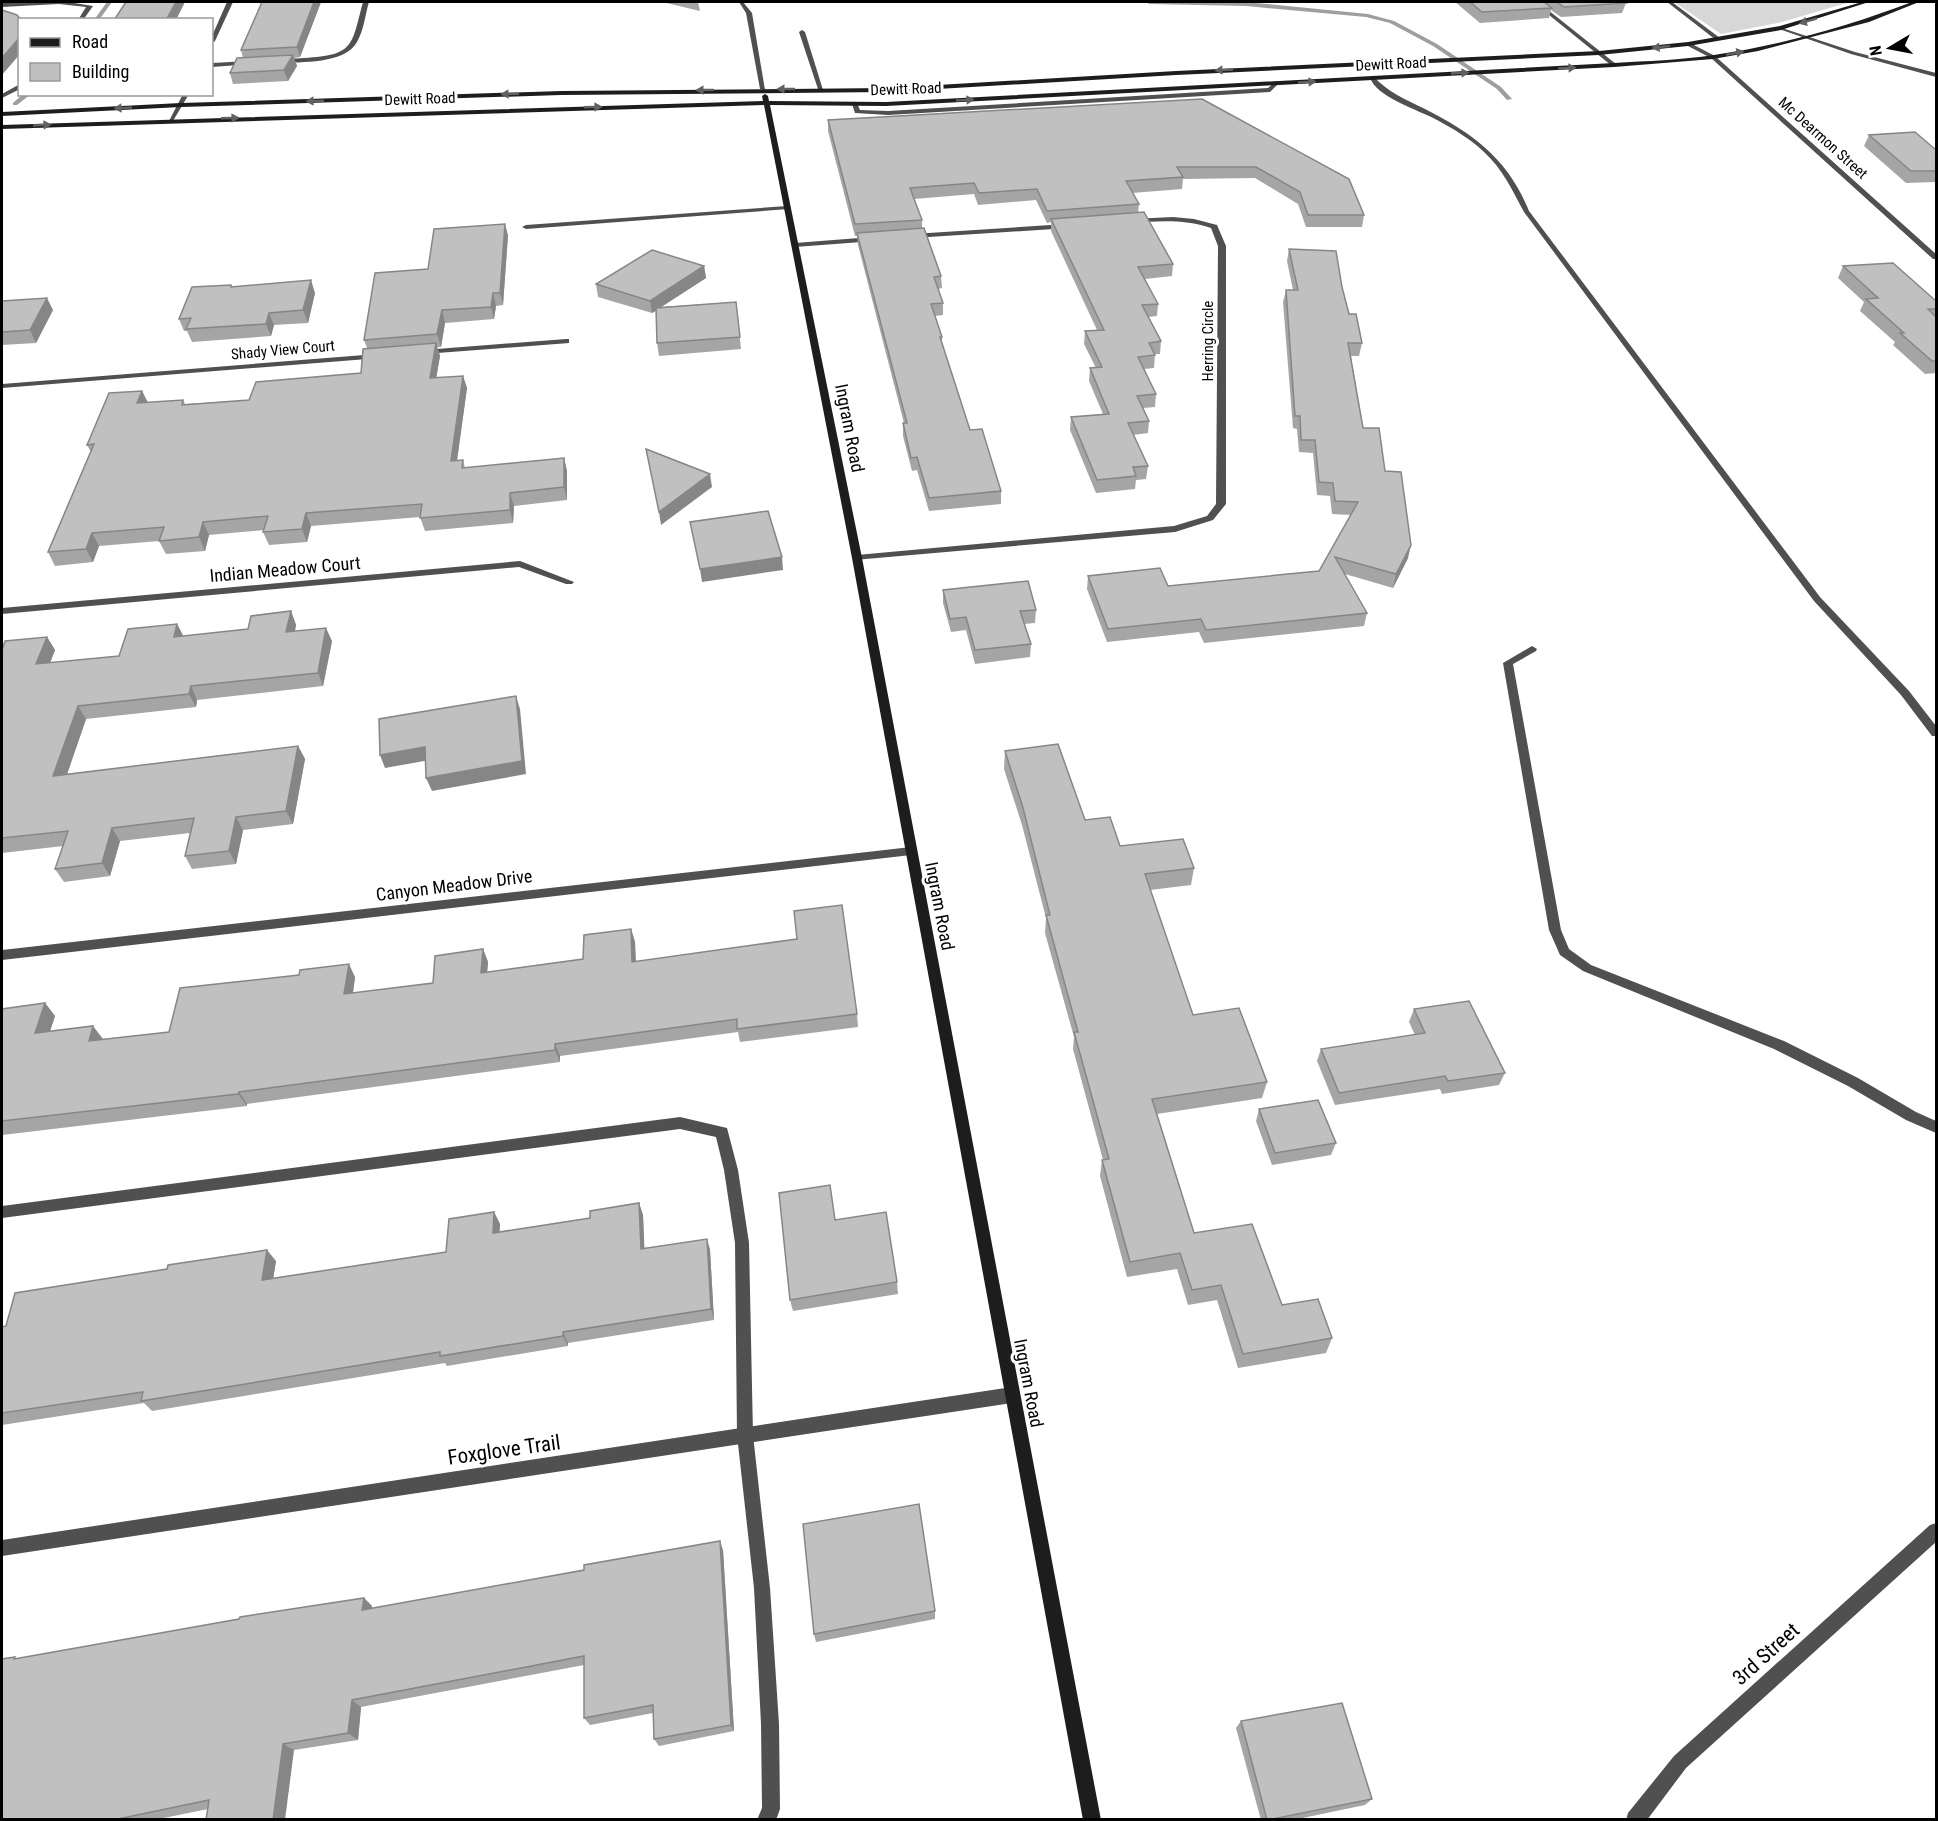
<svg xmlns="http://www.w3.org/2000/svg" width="1938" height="1821" font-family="'Roboto Condensed',sans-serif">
	<rect width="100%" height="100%" fill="#fff"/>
	<path fill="#d7d7d7" d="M1674 2H1850L1782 22 1721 34Z"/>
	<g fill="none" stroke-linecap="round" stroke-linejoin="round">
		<g fill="#9e9e9e" fill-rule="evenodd">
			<path d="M107 2H112L99 20H94Z"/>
			<path d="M1146 2H1246L1368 14 1394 21 1437 44 1501 87 1512 99 1507 100 1497 89 1433 46 1390 23 1366 17 1246 6 1149 4Z"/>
			<path d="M23 94H31L17 105H13V103Z"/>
		</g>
		<g fill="#505050" fill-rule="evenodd">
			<path d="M37 2H68L93 6 83 20H78L86 7 59 4 2 7V3Z"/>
			<path d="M363 2H369C365 15 364 30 357 42 345 64 301 62 279 63L276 61C284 58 295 59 304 58 355 55 351 46 363 2Z"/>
			<path d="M1667 2H1672L1720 38V40H1716Z"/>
			<path d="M802 30 805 32 823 90 818 89 799 32Z"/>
			<path d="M249 61 251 64 212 67V63Z"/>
			<path d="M1276 81 1279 83 1270 92 888 115 855 113 852 104 857 103 860 110 888 111 1268 88Z"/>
			<path d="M20 84V89L2 98V94Z"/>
			<path d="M787 206 789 207V209L526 229 522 227 526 225Z"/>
			<path d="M680 1117 727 1128 738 1170 749 1243 753 1435 770 1588 779 1724 780 1809 776 1820H757L762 1808 761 1724 754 1588 737 1435 735 1243 724 1170 716 1137 680 1129 2 1218V1206Z"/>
		</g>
		<g fill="#505050" fill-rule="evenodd">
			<path d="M227 2H233L215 41 212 43V36Z"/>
			<path d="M739 2H743L752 13 765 90 760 89 746 13Z"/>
			<path d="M1533 2H1538L1616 64V66H1612Z"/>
			<path d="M1779 27 1855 52 1936 73V77L1851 54 1779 29Z"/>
			<path d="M1686 43H1690L1715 56 1936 254V259H1933L1711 58 1686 45Z"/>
			<path d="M1370 77H1374C1389 93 1405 99 1425 109 1474 134 1508 159 1529 211L1820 597 1909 691 1936 726V736H1932L1901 695 1814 601 1524 212C1512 190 1503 169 1483 151 1470 139 1454 129 1437 120 1419 110 1375 97 1370 77Z"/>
			<path d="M183 94H189L173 121H169Z"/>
			<path d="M1173 217 1194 219 1217 225 1226 246V504L1213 520 1175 532 854 560V556L857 555 1174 526 1207 516 1216 504 1218 246 1211 228C1185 219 1158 221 1131 223L1127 221 1131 219Z"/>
			<path d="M1066 224H1069V228L913 238 909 236 913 234Z"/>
			<path d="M872 237 876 239 875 241 795 247 791 245 795 243Z"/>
			<path d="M566 339H569V343L424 354 420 352 424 350Z"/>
			<path d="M377 354H380V358L2 388V384Z"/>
			<path d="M520 561 574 582 572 584H566L519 567 2 614V608Z"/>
			<path d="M1532 646 1537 649 1536 651 1513 664 1561 930 1569 949 1591 965 1784 1041 1858 1078 1916 1112 1936 1121V1133L1906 1120 1848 1086 1774 1049 1583 971 1560 955 1549 930 1503 663Z"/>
			<path d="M911 847 917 851 911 855 2 960V950Z"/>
			<path d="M1012 1387 1017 1390 1020 1395 1017 1400 1012 1403 2 1556V1540Z"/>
		</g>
		<path fill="#505050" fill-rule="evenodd" d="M1936 1523V1542L1686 1768 1647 1820H1626L1628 1813 1674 1756 1930 1525Z"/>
		<g fill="#1d1d1d" fill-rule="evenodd">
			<path d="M1862 2H1869L1781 30 1688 46 1599 55 1176 75 887 92 561 95 181 107 2 116V112L181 103 561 91 887 88 1176 71 1599 51 1688 42 1780 26Z"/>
			<path d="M1912 2H1919L1869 22 1758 51 1713 59 1614 67 886 106 770 105 862 558 1101 1820H1083L852 558 764 105 2 129V125L763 101 762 96 765 94 768 96 769 101 886 102 1614 63C1647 61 1681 60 1714 55 1782 45 1849 26 1912 2Z"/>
		</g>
	</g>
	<g fill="#a5a5a5">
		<path d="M262 2H321L300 57 294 58 297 66 288 81 233 84 230 73 243 58 241 50Z"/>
		<path d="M662 2H698L700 11Z"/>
		<path d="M1455 2H1624L1626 3 1622 13 1561 17 1551 10 1549 18 1480 23Z"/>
		<path d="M1202 99 1364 215 1362 227H1306L1298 204 1255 178 1183 179 1182 189 1132 193 1139 204 1138 213 1173 264 1172 276 1145 279 1158 304 1157 316 1148 317 1161 341 1160 354H1155L1154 368 1144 369 1156 394 1155 407 1143 408 1149 421 1148 433 1133 435 1148 466 1146 479 1136 480 1135 489 1096 493 1070 430 1071 417 1103 414 1089 381 1090 368H1096L1084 344 1085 331 1097 330 1051 231V222L1047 223 1036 200 978 205 974 194 914 199 922 220V228L941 276 942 288 938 289 943 303V315L935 316 942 337V345L970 430 1001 491V504L929 511 917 470 912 471 903 436V423H904L858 245 857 236H855L828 131V120Z"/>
		<path d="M1869 135 1936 150V182L1906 183 1864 146Z"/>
		<path d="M508 235 503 305 496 306 494 319 445 323 441 347H437L440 356 436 378 463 376 467 388 457 461 463 460 465 468 564 458 567 471V500L514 506 513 523 425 531 420 517 311 526 307 542 269 545 263 532 264 530 209 535 205 551 166 554 159 541 99 546 93 562 55 566 48 552 91 452 87 445 142 391 148 403 183 400 185 404 249 400 361 373 367 348 364 340 428 269Z"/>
		<path d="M1289 249 1342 287 1349 314 1362 343 1359 356H1351L1363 428 1385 471 1408 558 1393 588 1345 574 1367 613 1364 626 1204 643 1199 632 1107 642 1087 589 1088 576 1168 586 1319 571 1351 515 1332 514 1330 496 1317 495 1313 453 1299 452 1297 429 1293 428 1283 302 1286 290H1293L1287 261Z"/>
		<path d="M704 266 706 278 661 307 736 302 741 349 659 356 657 343 656 311 652 313 598 297 596 284Z"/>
		<path d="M1843 266 1936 301V373L1925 374 1893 345 1895 342 1860 311 1864 302 1838 278Z"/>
		<path d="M231 285 232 287 315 293 308 323 274 325 271 336 192 342 187 331H184L179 319Z"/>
		<path d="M2 301 53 310 36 343 2 345Z"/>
		<path d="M943 590 1036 610 1035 623 1024 624 1031 644 1030 657 975 664 966 630 951 632 943 603Z"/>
		<path d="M291 611 296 625 295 631 332 641 323 686 197 700 196 707 86 719 67 774 298 746 305 759 293 824 243 830 236 864 192 869 185 856 190 833 120 841 110 876 64 882 55 869 63 846 2 853V650L47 637 55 650 50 663 119 656 177 624 183 636 248 629Z"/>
		<path d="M1005 751 1085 820 1120 846 1194 868 1191 885 1150 890 1193 1015 1267 1082 1262 1098 1157 1114 1194 1233 1282 1305 1332 1338 1326 1353 1238 1368 1217 1300 1188 1305 1177 1269 1127 1277 1100 1176 1102 1160H1103L1073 1049 1074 1037 1045 933 1046 918 1022 825 1004 769Z"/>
		<path d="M631 929 635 942 636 961 857 1014 858 1027 740 1042 738 1032 560 1056V1062L247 1104V1106L2 1135V1009L45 1003 55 1016 50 1031 103 1039 169 1032 355 977 353 993 433 983 483 949 488 962 487 972 583 959Z"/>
		<path d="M1414 1009 1505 1073 1499 1085 1442 1094 1440 1089 1335 1105 1317 1061 1321 1049 1415 1035 1409 1022Z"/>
		<path d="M1259 1109 1336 1143 1331 1155 1272 1165 1256 1121Z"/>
		<path d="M639 1203 643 1215 644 1248 707 1239 710 1250 714 1320 568 1343V1346L447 1366 445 1363 152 1411 144 1403 2 1425V1327L276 1261 273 1279 446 1252 494 1212 500 1224 499 1232 590 1218Z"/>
		<path d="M835 1220 897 1282 898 1294 793 1311 790 1300Z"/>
		<path d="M723 1550 734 1731 659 1746 654 1739 653 1713 590 1725 584 1718V1665L361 1707 358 1740 294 1750 208 1809 154 1820H2L18 1659 364 1598 372 1606V1608Z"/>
		<path d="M935 1611V1619L816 1642 814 1634Z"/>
		<path d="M1241 1721 1372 1799 1365 1805 1293 1820H1261L1236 1728Z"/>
	</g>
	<g fill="#868686">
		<path d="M176 2H184V4L176 20H166Z"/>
		<path d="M314 2H321L300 57 297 47Z"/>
		<path d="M20 37V54L2 75V58Z"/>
		<path d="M293 55 297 66 288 81 284 70Z"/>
		<path d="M505 224 508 235 503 305 500 293Z"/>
		<path d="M704 266 706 278 652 313 650 301Z"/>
		<path d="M311 280 315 293 308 323 303 310Z"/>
		<path d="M493 293 496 306 494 319 491 307Z"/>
		<path d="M47 298 53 310 36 343 30 330Z"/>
		<path d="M442 310 445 323 441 347 437 334Z"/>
		<path d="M269 313 274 325 271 336 266 324Z"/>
		<path d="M436 343 440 356 434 391 430 378Z"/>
		<path d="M463 376 467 388 455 474 451 461Z"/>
		<path d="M142 391 148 403H137Z"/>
		<path d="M564 458 567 471V500L564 487Z"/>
		<path d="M710 474 712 487 661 525 659 512Z"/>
		<path d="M510 493 514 506 513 523 510 510Z"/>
		<path d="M306 513 311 526 307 542 302 529Z"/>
		<path d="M203 522 209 535 205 551 199 537Z"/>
		<path d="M92 533 99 546 93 562 86 549Z"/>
		<path d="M1411 545 1408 558 1393 588 1396 574Z"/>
		<path d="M782 557 783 570 702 582 700 569Z"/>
		<path d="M291 611 296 625 292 645 286 632Z"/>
		<path d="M177 624 184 637H174Z"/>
		<path d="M326 628 332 641 323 686 318 673Z"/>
		<path d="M47 637 55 650 44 678 36 664Z"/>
		<path d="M191 686 197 700 196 707 189 694Z"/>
		<path d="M516 696 520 709 526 774 432 791 426 778Z"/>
		<path d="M78 706 86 719 62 789 53 776Z"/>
		<path d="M298 746 305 759 293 824 286 811Z"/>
		<path d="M425 747 430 760 385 768 380 755Z"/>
		<path d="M236 817 243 830 236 864 229 851Z"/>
		<path d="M112 828 120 841 110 876 102 863Z"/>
		<path d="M631 929 635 942 636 975 632 962Z"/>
		<path d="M483 949 488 962 486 986 481 973Z"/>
		<path d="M349 964 355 977 351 1007 344 994Z"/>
		<path d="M45 1003 55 1016 45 1046 35 1033Z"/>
		<path d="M93 1026 103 1039 99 1053 89 1041Z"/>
		<path d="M555 1044 560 1056V1062L555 1050Z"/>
		<path d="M239 1092 247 1104V1106L238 1094Z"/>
		<path d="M639 1203 643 1215 645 1260 641 1249Z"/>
		<path d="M494 1212 500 1224 499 1245 493 1233Z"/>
		<path d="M707 1239 710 1250 714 1320 711 1309Z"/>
		<path d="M267 1250 276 1261 271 1292 262 1280Z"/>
		<path d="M563 1332 568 1343V1346L563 1336Z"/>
		<path d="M720 1541 723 1550 734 1731 731 1725Z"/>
		<path d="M364 1598 372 1606 371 1618 362 1610Z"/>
		<path d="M352 1700 361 1707 358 1740 348 1733Z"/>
		<path d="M283 1744 294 1750 285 1820H273Z"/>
	</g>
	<g fill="#c0c0c0" stroke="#868686" stroke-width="1.5">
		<path d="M126 2H176L166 20H114Z"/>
		<path d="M262 2H314L297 47 241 50Z"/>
		<path d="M1470 2H1544L1552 8 1482 12Z"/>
		<path d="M1557 2H1624L1626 3 1564 7Z"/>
		<path d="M2 10 17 15 21 20H20V37L2 58Z"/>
		<path d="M293 55 284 70 230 73 237 58Z"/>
		<path d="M1202 99 1349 179 1364 215H1308L1300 192 1256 167H1177L1183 177 1126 181 1139 204 1047 211 1037 189 979 193 974 183 910 188 922 220 855 224 828 120Z"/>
		<path d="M1915 132 1936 150V171H1911L1869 135Z"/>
		<path d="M1144 212 1173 264 1138 267 1158 304 1142 305 1161 341 1149 343 1155 355 1138 357 1156 394 1137 396 1149 421 1128 423 1148 466 1133 467 1136 476 1097 480 1071 417 1109 414 1090 368 1102 367 1085 331 1104 330 1051 219Z"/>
		<path d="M505 224 500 293H493L491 307 442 310 437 334 364 340 375 273 428 269 434 229Z"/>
		<path d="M924 228 941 276 934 277 943 303 931 304 942 337H940L970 430 982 429 1001 491 929 498 917 457 911 458 903 423H907L857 233Z"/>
		<path d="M1289 249 1336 251 1342 287 1349 314H1356L1362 343H1348L1363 428H1379L1385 471 1401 472 1411 545 1396 574 1335 557 1367 613 1206 630 1201 619 1108 629 1088 576 1160 568 1168 586 1319 571 1358 502 1335 501 1333 483 1319 482 1315 440H1301L1300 416H1295L1286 290H1298Z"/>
		<path d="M652 250 704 266 650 301 596 284Z"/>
		<path d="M1893 263 1936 301V309H1928L1936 317V361H1932L1900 333H1904L1866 299 1878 298 1843 266Z"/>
		<path d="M311 280 303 310 269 313 266 324 186 329 191 318 179 319 192 287 231 285V287Z"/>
		<path d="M47 298 30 330 2 332V301Z"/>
		<path d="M736 302 740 337 657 343 656 308Z"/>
		<path d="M436 343 430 378 463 376 451 461 463 460 462 468 564 458V487L510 493V510L420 518 422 504 306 513 302 529 263 532 268 516 203 522 199 537 159 541 164 527 92 533 86 549 48 552 94 444 87 445 109 393 142 391 137 403 183 400 182 405 249 400 256 382 361 373 363 349Z"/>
		<path d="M646 449 710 474 659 512Z"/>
		<path d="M768 511 782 557 700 569 690 522Z"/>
		<path d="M1028 581 1036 610 1020 611 1031 644 975 650 966 617 950 619 943 590Z"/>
		<path d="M291 611 286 632 326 628 318 673 191 686 189 694 78 706 53 776 298 746 286 811 236 817 229 851 185 856 194 818 112 828 102 863 55 869 68 831 2 838V650L5 641 47 637 36 664 119 656 128 629 177 624 174 637 248 629 251 616Z"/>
		<path d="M516 696 522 761 426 778 425 747 380 755 379 719Z"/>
		<path d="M1058 744 1085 820 1110 817 1120 846 1183 839 1194 868 1145 874 1193 1015 1239 1008 1267 1082 1152 1099 1194 1233 1252 1224 1282 1305 1318 1299 1332 1338 1243 1354 1221 1285 1192 1290 1180 1253 1130 1262 1102 1160 1109 1159 1074 1032H1078L1046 915H1050L1023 808 1005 751Z"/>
		<path d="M842 905 857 1014 737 1029V1019L555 1044V1050L239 1092 238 1094 2 1121V1009L45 1003 35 1033 93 1026 89 1041 169 1032 180 988 299 975 300 970 349 964 344 994 433 983 435 956 483 949 481 973 583 959 584 935 631 929 632 962 797 939 794 911Z"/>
		<path d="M1469 1001 1505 1073 1448 1081 1445 1076 1339 1093 1321 1049 1425 1033 1414 1009Z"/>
		<path d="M1318 1100 1336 1143 1275 1153 1259 1109Z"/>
		<path d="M830 1185 835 1220 886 1212 897 1282 790 1300 779 1193Z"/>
		<path d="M639 1203 641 1249 707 1239 711 1309 563 1332V1336L440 1356V1352L141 1401 143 1392 2 1413V1327L6 1326 15 1293 167 1269 168 1265 267 1250 262 1280 446 1252 449 1219 494 1212 493 1233 590 1218V1211Z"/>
		<path d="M919 1504 935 1611 814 1634 803 1524Z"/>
		<path d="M720 1541 731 1725 654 1739 653 1705 584 1718V1656L352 1700 348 1733 283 1744 273 1820H206L209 1800 113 1820H2V1659L15 1657 14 1659 239 1619 240 1617 364 1598 362 1610 584 1570V1565Z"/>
		<path d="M1342 1703 1372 1799 1267 1820 1241 1721Z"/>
	</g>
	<defs><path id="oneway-solid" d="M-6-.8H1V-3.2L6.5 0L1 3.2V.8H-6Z" transform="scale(1.5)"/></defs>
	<g fill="#616161">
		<use href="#oneway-solid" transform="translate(1808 21) rotate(164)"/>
		<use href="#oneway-solid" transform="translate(1661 47) rotate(174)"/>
		<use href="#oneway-solid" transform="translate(1735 53) rotate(-10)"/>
		<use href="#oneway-solid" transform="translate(1567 68) rotate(-3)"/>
		<use href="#oneway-solid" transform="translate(1224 70) rotate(177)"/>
		<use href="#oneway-solid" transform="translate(1460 73) rotate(-3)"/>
		<use href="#oneway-solid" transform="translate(1307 82) rotate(-3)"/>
		<use href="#oneway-solid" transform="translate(786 89) rotate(180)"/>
		<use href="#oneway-solid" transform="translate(705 90) rotate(179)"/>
		<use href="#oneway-solid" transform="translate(510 94) rotate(178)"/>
		<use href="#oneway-solid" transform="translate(965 100) rotate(-3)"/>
		<use href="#oneway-solid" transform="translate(315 101) rotate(178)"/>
		<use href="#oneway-solid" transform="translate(593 107) rotate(-2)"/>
		<use href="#oneway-solid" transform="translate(123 108) rotate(177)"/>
		<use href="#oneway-solid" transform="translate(230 118) rotate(-2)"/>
		<use href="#oneway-solid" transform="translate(42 125) rotate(-3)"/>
	</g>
	<g text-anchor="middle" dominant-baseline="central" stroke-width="6" stroke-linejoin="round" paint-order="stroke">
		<g font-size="15" fill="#000" stroke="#fff">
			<text transform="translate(1391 64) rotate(-3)">Dewitt Road</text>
			<text transform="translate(906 89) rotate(-2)">Dewitt Road</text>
			<text transform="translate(420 99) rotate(-2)">Dewitt Road</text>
			<text transform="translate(1823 138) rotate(42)">Mc Dearmon Street</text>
			<text transform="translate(1208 341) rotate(-90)">Herring Circle</text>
			<text transform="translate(283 350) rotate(-5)">Shady View Court</text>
		</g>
		<g font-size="18" fill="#000" stroke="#fff">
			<text transform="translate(850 428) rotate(79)">Ingram Road</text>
			<text transform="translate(285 569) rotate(-5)">Indian Meadow Court</text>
			<text transform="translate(454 885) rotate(-7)">Canyon Meadow Drive</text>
			<text transform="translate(940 906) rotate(79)">Ingram Road</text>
			<text transform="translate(1029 1383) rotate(79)">Ingram Road</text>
		</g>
		<g font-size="21" fill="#000" stroke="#fff">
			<text transform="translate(504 1450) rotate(-8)">Foxglove Trail</text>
			<text transform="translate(1766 1654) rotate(-42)">3rd Street</text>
		</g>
	</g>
	<rect width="1938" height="1821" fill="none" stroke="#000000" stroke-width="6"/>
	<rect x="18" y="18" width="195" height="78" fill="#ffffff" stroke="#999999" stroke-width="1.5"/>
	<rect x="30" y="38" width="30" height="9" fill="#1d1d1d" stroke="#999999" stroke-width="1.5"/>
	<text x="72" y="48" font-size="18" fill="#000000">Road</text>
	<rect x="30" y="63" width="30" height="18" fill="#c0c0c0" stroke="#999999" stroke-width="1.5"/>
	<text x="72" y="78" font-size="18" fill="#000000">Building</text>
	<g transform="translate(1890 48) rotate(260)" stroke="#ffffff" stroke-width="4.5" paint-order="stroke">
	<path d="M0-4.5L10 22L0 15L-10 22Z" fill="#000000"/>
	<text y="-9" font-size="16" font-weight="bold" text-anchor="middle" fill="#000000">N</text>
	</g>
</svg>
